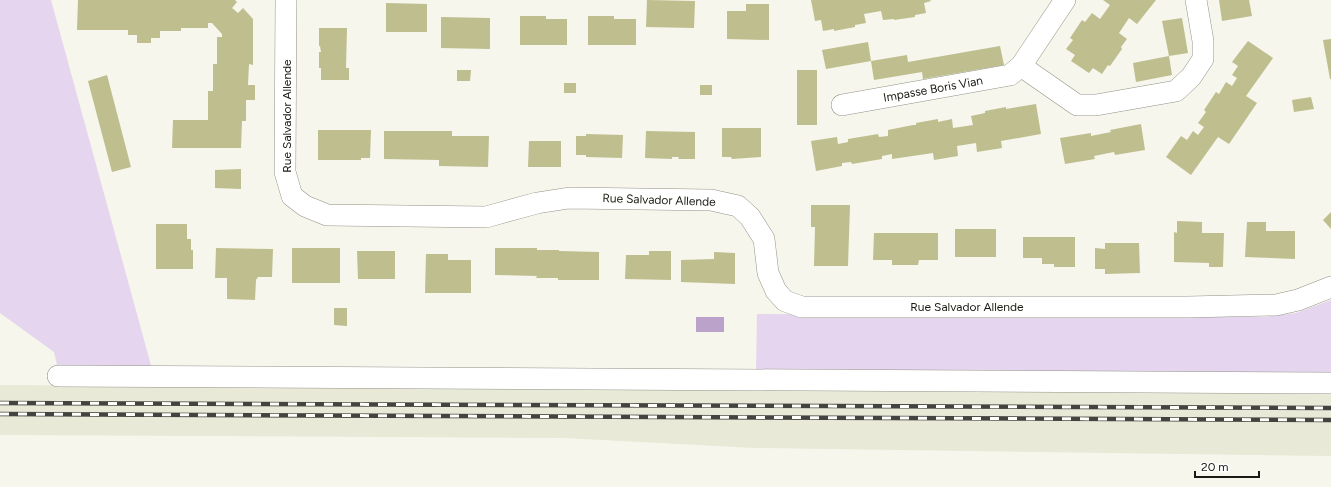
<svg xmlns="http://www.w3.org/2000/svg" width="1331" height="487" font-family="Figtree,sans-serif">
	<rect width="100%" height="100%" fill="#f6f6ec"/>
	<path fill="#e9e9d8" d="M1331 373V456L755 448 564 438 0 435V385L156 386Z"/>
	<g fill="#e5d5ef">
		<path d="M0 0H51L152 369H58L54 352 0 313Z"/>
		<path d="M1331 300V373L756 370 757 314 1264 317 1296 313Z"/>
	</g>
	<rect fill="#baa2cb" x="696" y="317" width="28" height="15"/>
	<g fill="#bfbe8e">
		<path d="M78 0H235L237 2 232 8 238 13 243 8 253 19V65L249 64 248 85H255V100H246V121H242L241 148H172L173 120H208V91H213V64H217V37H222V34L212 23H208V28H181V31H160V38H151V43H137V35H128V30H77Z"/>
		<path d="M647 0 695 1 694 28 646 27Z"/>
		<path d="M811 0H930L931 1 924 3 926 13 915 15V17L894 20V19L883 20 881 11 864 14 866 23 855 25V27L834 31V29L823 31 821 20 815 21Z"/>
		<path d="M1103 0H1156L1137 24 1129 18 1119 33 1127 39 1121 47 1122 49 1110 66 1108 65 1102 74 1093 68 1089 73 1071 61 1075 55 1066 49 1073 40 1070 38 1082 20 1085 22 1092 13 1100 19 1110 5Z"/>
		<path d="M1219 0H1249L1252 16 1222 21Z"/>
		<path d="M386 3 427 4V32H386Z"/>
		<path d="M746 4H769V40L727 39V11H746Z"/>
		<path d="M520 16H546V19H567V45H520Z"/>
		<path d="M588 16H614V19H636V45H588Z"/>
		<path d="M441 17 490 18V49L441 48Z"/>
		<path d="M1182 18 1188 53 1169 56 1162 21Z"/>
		<path d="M319 28H347L346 68H349V80H321V68H319V52H321L320 46H319Z"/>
		<path d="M1331 39V79H1330L1323 40Z"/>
		<path d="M1248 41 1273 58 1246 96 1257 103 1229 144 1218 137 1191 175 1166 157 1181 136 1187 140 1193 131 1198 135 1204 127 1198 123 1206 112 1204 110 1216 92 1219 94 1226 82 1232 86 1237 78 1232 75 1238 66 1232 62Z"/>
		<path d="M868 42 871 61 826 69 822 50Z"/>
		<path d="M1000 46 1004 65 923 79 922 72 874 80 871 61 907 55 908 62Z"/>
		<path d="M1169 56 1172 75 1136 82 1133 63Z"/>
		<path d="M457 70H471L470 81H457Z"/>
		<rect x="797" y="70" width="20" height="55"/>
		<path d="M107 75 131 167 112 172 88 81Z"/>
		<rect x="564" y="83" width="12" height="10"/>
		<rect x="700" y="85" width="12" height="10"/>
		<path d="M1311 97 1314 109 1294 112 1292 100Z"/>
		<path d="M1036 104 1041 134 1001 141 1002 148 977 152 976 143 957 146 958 156 934 160 933 153 892 159V154L882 156V159L852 164 851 162 842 163V166L816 171 811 141 837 137 838 144 848 142V139L878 134 879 137 888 136V130L913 125H916V123L938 119V122L952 119 953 128 973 125 971 116 985 113V111L1006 107V109Z"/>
		<path d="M1141 124 1145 150 1115 155 1114 152 1094 156 1095 159 1065 164 1060 138 1091 133V136L1111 132 1110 130Z"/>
		<path d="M722 128H761V157L732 159 731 157H722Z"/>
		<path d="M318 130H371L370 158H361V160H318Z"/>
		<path d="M384 131H452V136H489L488 167 439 166V160L384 159Z"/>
		<path d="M646 131 695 132V159H678L679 157H672V159L645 158Z"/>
		<path d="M586 134 623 135 622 158 586 157V155H576V136H586Z"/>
		<path d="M529 141H561V167H528Z"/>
		<path d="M241 169V189L215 188V170Z"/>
		<path d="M811 205H850L848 266H814L815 227H811Z"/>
		<path d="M1331 212V229L1323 220Z"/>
		<path d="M1177 221 1202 222V233H1224L1223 267H1209V263L1174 262V232L1177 233Z"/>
		<path d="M1247 222H1266V231H1295V259L1245 257Z"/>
		<path d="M156 224H187V239H191V250H193V269H156Z"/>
		<rect x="955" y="229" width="41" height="28"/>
		<path d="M874 233H938V260H919L918 265H892V260H873Z"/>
		<path d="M1023 237H1075V267H1054V264H1042V258H1023Z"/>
		<path d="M1105 243H1139L1140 273 1105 274V269H1095V248L1105 249Z"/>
		<path d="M216 248 273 249 272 277H258L256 280 255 300 227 299V278H215Z"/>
		<rect x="292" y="248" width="48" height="35"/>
		<path d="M495 248H537V250H559V251L599 252V280H558V278H536L537 276 495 275Z"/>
		<path d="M357 251H395V279H358Z"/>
		<path d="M649 251H671V280L625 279 626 255H649Z"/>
		<path d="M714 252 735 253V284L681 282V260L714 259Z"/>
		<path d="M426 254H448V260H471V293H425Z"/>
		<path d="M334 308H347V326L334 325Z"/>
	</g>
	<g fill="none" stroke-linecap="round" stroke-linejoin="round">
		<defs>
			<g id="minor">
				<path d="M286 0 285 172 292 196 305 206 327 215 486 217 537 203 569 198 711 200 738 206 750 217 764 239 768 273 776 291 785 301 802 307H1188L1276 305 1298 300 1331 287"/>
				<path d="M1021 66 1077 105H1096L1176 91 1191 77 1203 59V41L1196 0"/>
				<path d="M842 105 1010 75 1021 66 1065 0"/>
				<path d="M58 376 1331 383"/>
			</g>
		</defs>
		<use href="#minor" stroke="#939389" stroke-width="22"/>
		<use href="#minor" stroke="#fff" stroke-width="21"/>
		<defs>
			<g id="rail">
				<path d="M0 403 1331 408"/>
				<path d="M0 414 1331 420"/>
			</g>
		</defs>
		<use href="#rail" stroke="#44443f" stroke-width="4.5"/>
		<use href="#rail" stroke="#fffffe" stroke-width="3" stroke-dasharray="9" stroke-linecap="butt"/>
	</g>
	<g text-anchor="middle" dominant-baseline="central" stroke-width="3.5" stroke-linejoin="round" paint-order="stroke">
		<g font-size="12" fill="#191915" stroke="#fffffe">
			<text transform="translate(933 89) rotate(-10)">Impasse Boris Vian</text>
			<text transform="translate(287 116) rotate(-90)">Rue Salvador Allende</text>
			<text transform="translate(659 200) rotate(2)">Rue Salvador Allende</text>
			<text x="967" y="307">Rue Salvador Allende</text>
		</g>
	</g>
	<path d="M1195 471v6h64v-6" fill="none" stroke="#191915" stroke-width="2"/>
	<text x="1201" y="471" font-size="12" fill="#191915" stroke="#fffffe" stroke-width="3" paint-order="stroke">20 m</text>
</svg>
